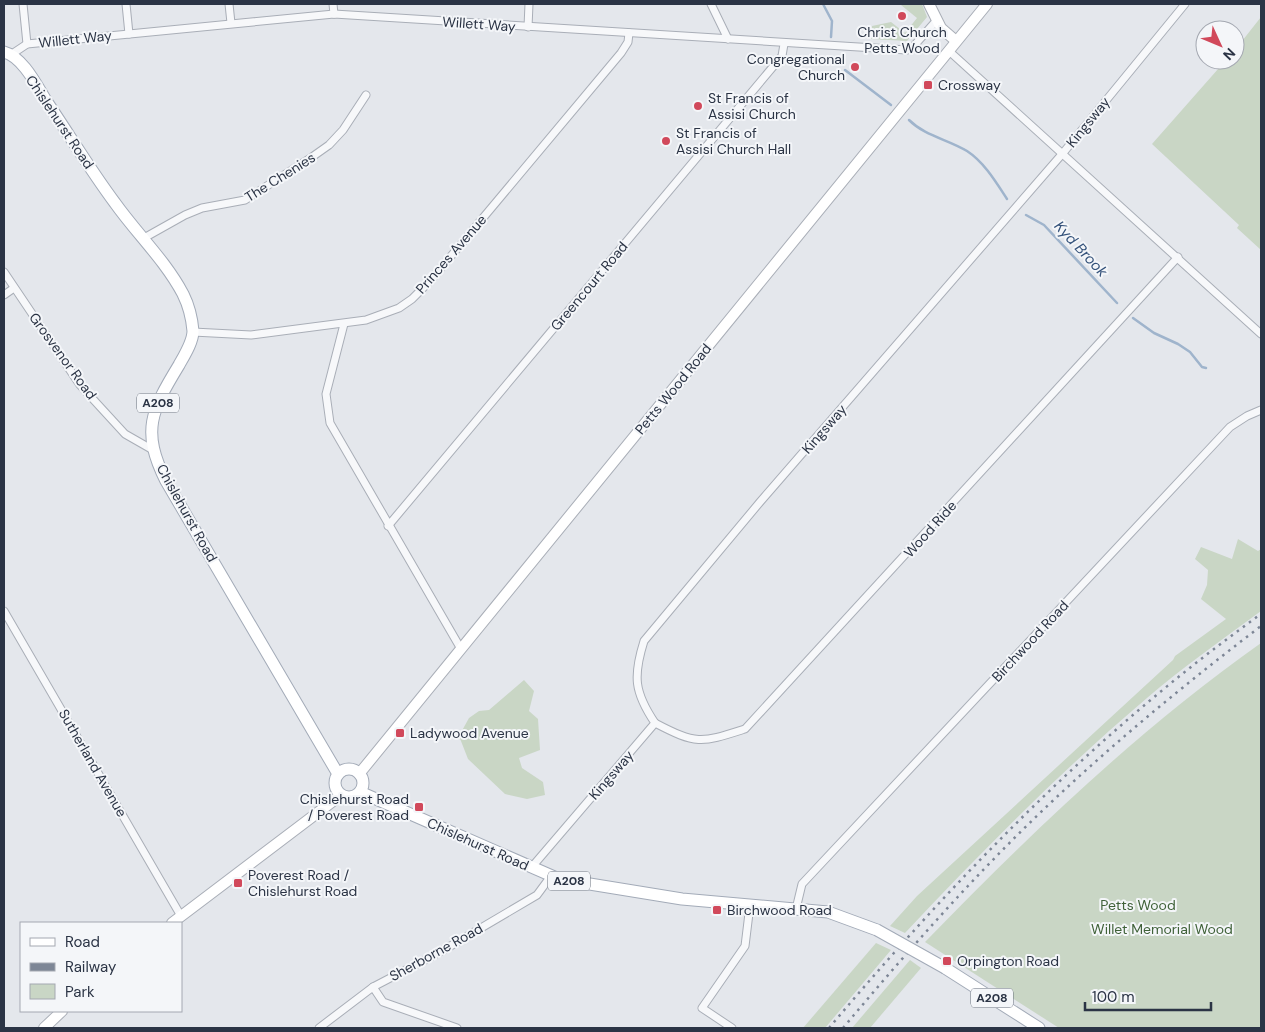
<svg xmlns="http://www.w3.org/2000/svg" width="1265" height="1032" font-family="'DM Sans',sans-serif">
	<rect width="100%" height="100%" fill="#e4e7ec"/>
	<g fill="#c9d6c5">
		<path d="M922 4 927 17 907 41 871 39 872 26 891 22 905 33 917 18 901 5Z"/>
		<path d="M1261 17V250L1237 228 1239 225 1152 144 1226 60H1235V50Z"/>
		<path d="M1238 539 1258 551 1261 549V611C1223 639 1183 667 1147 698 1061 771 982 851 905 933L890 926 917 896 1173 660 1175 656 1226 619 1201 599 1207 585 1208 570 1195 559 1201 547 1232 559Z"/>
		<path d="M1261 643V1028H1059L925 942C1030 834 1138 730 1261 643Z"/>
		<path d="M524 680 534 691 529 711 538 719 540 750 519 758 522 768 543 782 545 795 527 799 505 794 468 759 459 736 469 718 479 711 489 710Z"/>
		<path d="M876 943 891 950 825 1028H803Z"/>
		<path d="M910 960 921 968 870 1028H852Z"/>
	</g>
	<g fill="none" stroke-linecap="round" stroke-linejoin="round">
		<g stroke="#9fb4cc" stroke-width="2.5">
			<path d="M823 4 832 21 831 37"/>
			<path d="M845 70 891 105"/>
			<path d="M909 120C925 136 947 139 967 151 984 162 996 182 1007 199"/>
			<path d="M1026 215 1044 225 1117 303"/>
			<path d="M1133 318 1154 333 1178 344 1190 352 1202 367 1206 368"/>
		</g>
		<defs>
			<g id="street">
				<path d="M23 4 27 44"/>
				<path d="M126 4 129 34"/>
				<path d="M229 4 231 23"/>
				<path d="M333 4 334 14"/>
				<path d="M711 4 728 39"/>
				<path d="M528 27 529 4"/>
				<path d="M949 51 1261 334"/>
				<path d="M12 54 27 44 334 14 907 50 912 48 936 21"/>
				<path d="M144 238 185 215 202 208 245 200 312 157 329 145 343 130 366 95"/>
				<path d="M4 272 80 385 125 434 153 450"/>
				<path d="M4 295 14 288"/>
				<path d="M344 324 326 394 330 423 461 649"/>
				<path d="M193 332 251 335 366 320 399 308 412 299 431 280 621 53 628 42 629 33"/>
				<path d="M388 526 782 56 784 44"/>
				<path d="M4 611 181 916"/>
				<path d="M655 723C697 745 701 743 745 729L1178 257"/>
				<path d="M531 868 655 723C634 692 633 676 644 641L760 502 1063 153 1185 4"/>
				<path d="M796 909 802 884 1230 427 1247 416 1261 410"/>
				<path d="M373 987 383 1002 457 1028"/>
				<path d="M319 1028 373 987 442 951 537 895 551 876"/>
				<path d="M732 1028 702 1008 745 946 750 905"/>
			</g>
			<g id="secondary">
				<path d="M929 4 941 28 956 41"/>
				<path d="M359 774 987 4"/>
				<path d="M172 923 341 795"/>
				<path d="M44 1028 62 1011"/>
			</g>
			<g id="primary">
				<path d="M4 52C23 57 37 86 47 102 70 136 91 171 115 203 137 234 165 260 183 294 188 304 192 319 193 331 193 342 184 356 179 365 151 411 141 431 166 481L338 774"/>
				<circle cx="349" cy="783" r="14"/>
				<path d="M360 792 559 879 682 899 828 912 877 930"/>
				<path d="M945 968 1039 1028"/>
			</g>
		</defs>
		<use href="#street" stroke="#a9aeb7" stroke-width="9"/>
		<use href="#secondary" stroke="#a9aeb7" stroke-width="12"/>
		<use href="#primary" stroke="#a3abb8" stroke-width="13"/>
		<use href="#street" stroke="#f7f8fa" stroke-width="7"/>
		<use href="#secondary" stroke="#fff" stroke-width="10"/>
		<use href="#primary" stroke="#fff" stroke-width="11"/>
		<g stroke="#7d8696" stroke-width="2.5" stroke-dasharray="2.5 5" stroke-linecap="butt">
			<path d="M829 1028C958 875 1098 731 1261 614"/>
			<path d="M843 1028C906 953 971 879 1042 811 1111 745 1185 684 1261 626"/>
		</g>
		<defs>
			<path id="primary-bridge" d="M877 930 945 968"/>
		</defs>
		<use href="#primary-bridge" stroke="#a3abb8" stroke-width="13" stroke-linecap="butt"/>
		<use href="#primary-bridge" stroke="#fff" stroke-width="11"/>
	</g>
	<g fill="#d1495b" stroke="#f4f6f9" stroke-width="2">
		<circle cx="902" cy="16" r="5"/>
		<circle cx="855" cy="67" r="5"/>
		<rect x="923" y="80" width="10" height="10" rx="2.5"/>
		<circle cx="698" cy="106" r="5"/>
		<circle cx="666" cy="141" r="5"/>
		<rect x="395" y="728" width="10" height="10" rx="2.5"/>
		<rect x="414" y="802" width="10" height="10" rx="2.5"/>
		<rect x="233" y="878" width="10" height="10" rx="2.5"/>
		<rect x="712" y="905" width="10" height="10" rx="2.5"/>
		<rect x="942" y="956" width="10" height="10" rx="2.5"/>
	</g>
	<g text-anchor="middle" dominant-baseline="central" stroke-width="4" stroke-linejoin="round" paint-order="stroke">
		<g fill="#f4f6f9" stroke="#676e7b" stroke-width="1">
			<rect x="137" y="393.5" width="42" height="19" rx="4"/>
			<rect x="548" y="871.5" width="42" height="19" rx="4"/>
			<rect x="971" y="988.5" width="42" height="19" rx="4"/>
		</g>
		<g font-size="12" font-weight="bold" fill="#2b3445">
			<text x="158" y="403">A208</text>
			<text x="569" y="881">A208</text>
			<text x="992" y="998">A208</text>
		</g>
		<g font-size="14" fill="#2b3445" stroke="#f4f6f9">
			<text transform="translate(479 24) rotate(4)">Willett Way</text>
			<text transform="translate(75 39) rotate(-6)">Willett Way</text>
			<text transform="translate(60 122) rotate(56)">Chislehurst Road</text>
			<text transform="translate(1088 122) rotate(-51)">Kingsway</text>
			<text transform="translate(280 177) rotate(-32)">The Chenies</text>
			<text transform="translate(451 254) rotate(-49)">Princes Avenue</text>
			<text transform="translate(589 286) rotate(-50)">Greencourt Road</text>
			<text transform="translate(63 356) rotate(54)">Grosvenor Road</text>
			<text transform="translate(673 389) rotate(-51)">Petts Wood Road</text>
			<text transform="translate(824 429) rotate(-49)">Kingsway</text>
			<text transform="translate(187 513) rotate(61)">Chislehurst Road</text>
			<text transform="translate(930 529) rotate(-48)">Wood Ride</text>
			<text transform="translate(1030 641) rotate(-47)">Birchwood Road</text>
			<text transform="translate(93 763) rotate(60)">Sutherland Avenue</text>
			<text transform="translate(611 775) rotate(-49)">Kingsway</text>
			<text transform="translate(478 844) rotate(24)">Chislehurst Road</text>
			<text transform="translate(436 952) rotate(-29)">Sherborne Road</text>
		</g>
		<g font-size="14" fill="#2b3445" stroke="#f4f6f9" text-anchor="start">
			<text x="902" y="32" text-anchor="middle">Christ Church<tspan x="902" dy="16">Petts Wood</tspan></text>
			<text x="845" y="59" text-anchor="end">Congregational<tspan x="845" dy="16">Church</tspan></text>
			<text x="938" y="85">Crossway</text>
			<text x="708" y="98">St Francis of<tspan x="708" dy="16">Assisi Church</tspan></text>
			<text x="676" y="133">St Francis of<tspan x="676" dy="16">Assisi Church Hall</tspan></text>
			<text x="410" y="733">Ladywood Avenue</text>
			<text x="409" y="799" text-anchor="end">Chislehurst Road<tspan x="409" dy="16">/ Poverest Road</tspan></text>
			<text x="248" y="875">Poverest Road /<tspan x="248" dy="16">Chislehurst Road</tspan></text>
			<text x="727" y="910">Birchwood Road</text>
			<text x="957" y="961">Orpington Road</text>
		</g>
		<g font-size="14" fill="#3f6138" stroke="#f4f6f9">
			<text x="1138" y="905">Petts Wood</text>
			<text x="1162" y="929">Willet Memorial Wood</text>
		</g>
		<g font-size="15" font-style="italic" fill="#34527a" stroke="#f4f6f9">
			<text transform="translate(1081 249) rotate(47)">Kyd Brook</text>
		</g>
	</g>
	<rect width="1265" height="1032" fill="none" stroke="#2b3445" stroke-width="10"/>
	<rect x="20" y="922" width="162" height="90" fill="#f4f6f9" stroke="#a4a8b1"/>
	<rect x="30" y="938" width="25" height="8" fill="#ffffff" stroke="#a4a8b1"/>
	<text x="65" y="947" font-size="15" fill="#2b3445">Road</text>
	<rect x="30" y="963" width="25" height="8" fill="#7d8696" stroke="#a4a8b1"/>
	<text x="65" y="972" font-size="15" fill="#2b3445">Railway</text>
	<rect x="30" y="984" width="25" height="15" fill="#c9d6c5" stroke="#a4a8b1"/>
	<text x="65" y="997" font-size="15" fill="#2b3445">Park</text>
	<g transform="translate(1220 45) rotate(134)"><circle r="24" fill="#f4f6f9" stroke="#a4a8b1"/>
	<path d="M0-4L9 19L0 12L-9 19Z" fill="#d1495b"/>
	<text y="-8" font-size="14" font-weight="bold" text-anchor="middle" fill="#2b3445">N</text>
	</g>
	<path d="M1085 1002v8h126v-8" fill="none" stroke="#2b3445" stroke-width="2.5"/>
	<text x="1092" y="1002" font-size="15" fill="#2b3445" stroke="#f4f6f9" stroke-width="4" paint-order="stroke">100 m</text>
</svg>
